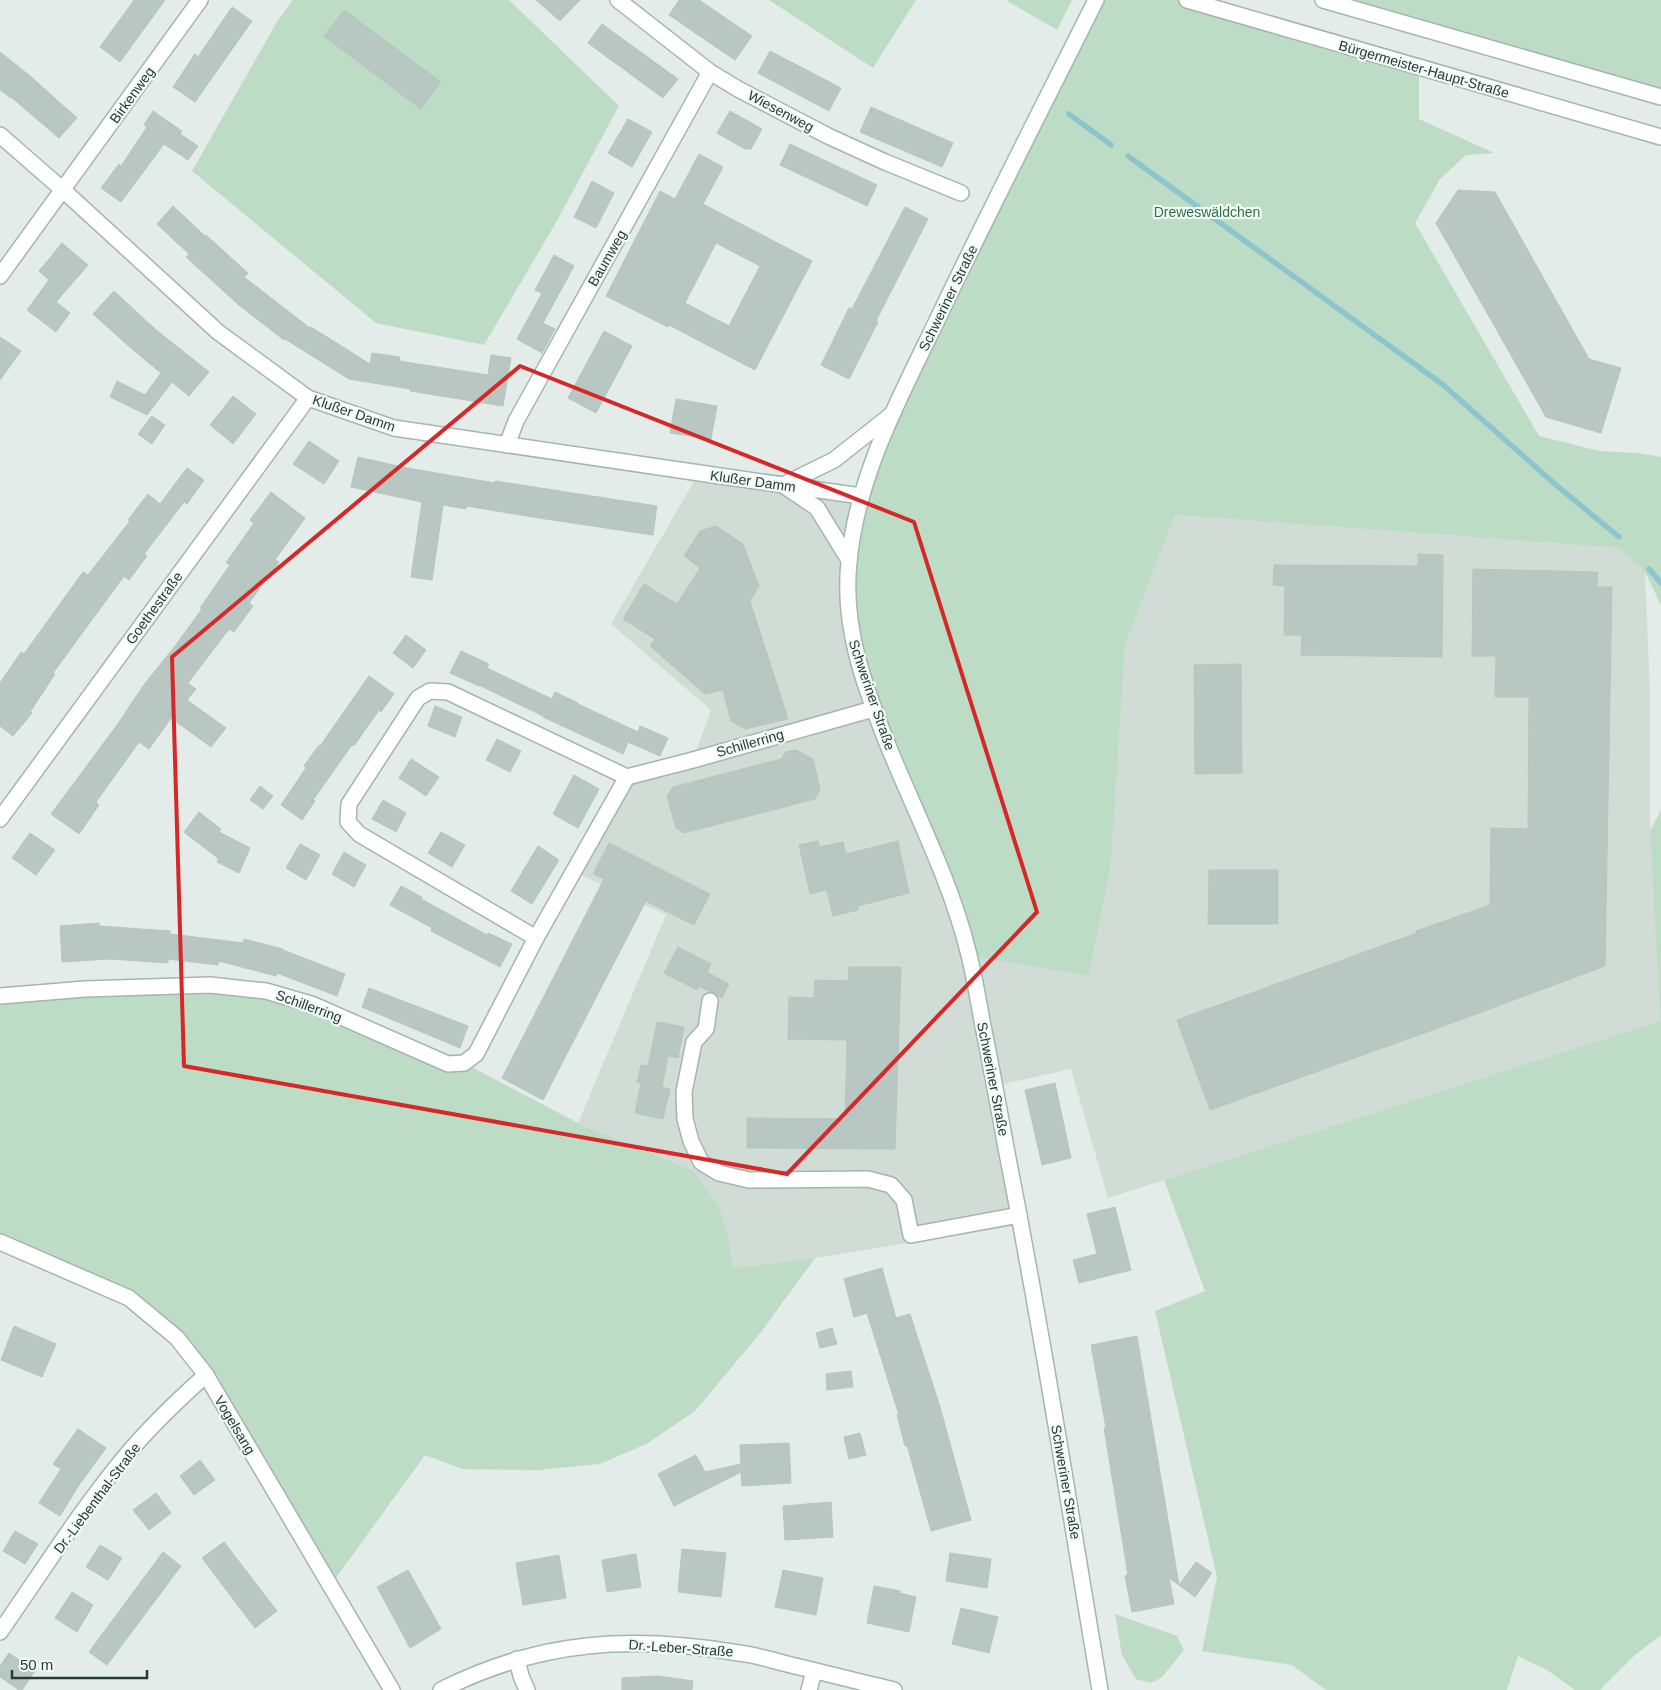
<svg xmlns="http://www.w3.org/2000/svg" width="1661" height="1690" font-family="Arial,sans-serif">
	<rect width="100%" height="100%" fill="#e3ece8"/>
	<path fill="#d1dcd7" d="M699 473 861 496 969 954 1089 976 1111 866 1125 645 1175 515 1620 548 1645 572 1650 693V831L1660 1021 1108 1198 1071 1069 995 1086 1021 1225 815 1258 733 1268 729 1241 692 1170 578 1123 666 915 573 871 627 777 693 760 711 710 611 624Z"/>
	<g fill="#bddcc5">
		<path d="M293 0H509L619 106 554 226 484 345 376 323 192 171 278 20Z"/>
		<path d="M769 0H916L873 68Z"/>
		<path d="M1006 0H1072L1057 30Z"/>
		<path d="M1096 0H1187L1419 68V119L1494 153 1466 155 1440 179 1415 223 1539 436 1599 451 1637 453 1661 457V605L1645 572 1620 548 1175 515 1125 645 1111 866 1089 976 968 955 850 628 861 496Z"/>
		<path d="M1323 0H1661V97Z"/>
		<path d="M1661 810V1635L1635 1655 1600 1690H1575L1547 1670 1518 1656 1507 1690H1326L1292 1665 1202 1651 1217 1577 1155 1311 1205 1291 1164 1180 1660 1021 1650 831Z"/>
		<path d="M266 991 464 1063 578 1123 692 1170 719 1206 729 1241 733 1268 815 1258 761 1332 695 1411 648 1443 600 1464 538 1470 462 1469 425 1455 330 1586 206 1375 129 1298 0 1242V996Z"/>
		<path d="M1115 1614 1177 1636 1184 1650 1161 1678 1150 1683 1136 1679 1122 1655Z"/>
	</g>
	<g fill="none" stroke-linecap="round" stroke-linejoin="round">
		<g stroke="#8dc5cf" stroke-width="5.5">
			<path d="M1069 114 1111 145"/>
			<path d="M1128 156 1442 384 1556 485 1619 537"/>
			<path d="M1649 569 1661 583"/>
		</g>
	</g>
	<g fill="#b8c7c1" stroke="#b5c6bf" fill-rule="evenodd">
		<path d="M134 0H165L120 62 100 47Z"/>
		<path d="M536 0H580L560 21Z"/>
		<path d="M679 0H699L752 36 735 60 669 15Z"/>
		<path d="M232 7 252 21 195 102 173 87 195 54 198 57Z"/>
		<path d="M344 10 441 82 421 109 324 36Z"/>
		<path d="M602 24 678 79 663 98 588 43Z"/>
		<path d="M770 51 841 88 829 111 758 73Z"/>
		<path d="M0 52 29 75 77 118 59 138 11 97V98L0 90Z"/>
		<path d="M871 107 953 143 942 167 860 132Z"/>
		<path d="M153 111 182 131 180 134 198 146 188 160 164 144 121 202 101 188 119 164 121 166 147 127 144 125Z"/>
		<path d="M730 111 762 129 751 149H745L717 133Z"/>
		<path d="M628 119 652 132 632 167 608 153Z"/>
		<path d="M790 144 877 185 867 206 780 165Z"/>
		<path d="M699 154 723 167 703 204 812 261 755 370 669 325 668 327 606 296 660 191 675 199ZM716 243 760 266 729 326 685 303Z"/>
		<path d="M592 181 614 193 596 228 574 217Z"/>
		<path d="M1458 190 1495 192 1589 359 1621 368 1601 433 1546 417 1436 223Z"/>
		<path d="M173 206 205 236 206 235 248 273 244 277 310 328 311 327 370 364 372 353 400 357 399 361 488 375 491 355 511 358 503 406 410 391V389L349 379 285 339 284 340 240 306 186 257 189 254 157 224Z"/>
		<path d="M905 207 928 219 876 321 878 322 849 379 821 365 849 308 852 309Z"/>
		<path d="M62 243 88 265 56 302 70 313 56 332 27 310 49 280 39 271Z"/>
		<path d="M554 255 574 266 543 323 555 329 542 353 517 339 542 293 535 290Z"/>
		<path d="M114 291 155 329 209 372 189 396 172 382 147 415 110 397 117 381 145 395 161 373 132 349 93 314Z"/>
		<path d="M604 331 632 346 596 413 568 398Z"/>
		<path d="M0 337 21 351 0 380Z"/>
		<path d="M233 396 256 414 233 444 210 425Z"/>
		<path d="M676 399 717 406 711 439 670 433Z"/>
		<path d="M152 416 165 425 152 444 138 434Z"/>
		<path d="M309 441 339 461 324 484 293 464Z"/>
		<path d="M358 457 407 468 495 483V481L657 506 653 535 539 518 466 506V509L443 505 432 580 411 577 422 502 351 487Z"/>
		<path d="M187 468 204 480 187 504 184 502 144 554 147 556 129 580 124 576 53 673 55 674 30 712 32 713 13 736 0 726V683L21 652 24 654 83 572 88 575 130 521 128 520 148 494 160 504Z"/>
		<path d="M271 492 305 518 275 560 279 562 249 603 253 606 234 632 229 629 188 683 196 689 187 700 226 728 211 747 171 718 149 749 139 742 96 802 99 805 79 834 51 814 117 725 143 686 175 646 202 609 200 608 230 565 226 563 254 523 250 520Z"/>
		<path d="M716 526 743 544 759 586 750 601 788 719 745 729 731 721 723 690 705 694 650 646 655 639 623 619 644 584 677 604 700 568 684 556 700 531Z"/>
		<path d="M1418 554 1443 555 1442 657 1301 655 1302 635H1284L1285 586 1273 585 1274 565 1418 566Z"/>
		<path d="M1473 569 1598 572 1597 587H1612L1605 966 1452 1023 1210 1110 1177 1020 1417 933 1416 931 1490 905 1491 828 1528 829 1529 697H1495L1496 656H1472Z"/>
		<path d="M406 635 426 650 413 668 393 653Z"/>
		<path d="M461 651 489 664 487 668 552 699 555 692 578 703V704L638 732 640 726 668 738 660 756 628 742 623 754 543 717V716L479 685V686L450 673Z"/>
		<path d="M1241 664 1242 773 1195 774 1194 665Z"/>
		<path d="M369 676 394 694 381 712 379 710 354 746 352 745 313 800 315 801 302 820 281 805 306 768 304 766 319 745 320 746Z"/>
		<path d="M435 706 462 717 455 737 428 726Z"/>
		<path d="M497 739 521 751 510 772 486 760Z"/>
		<path d="M796 750 813 759 820 789 815 799 684 833 676 828 667 796 673 787 781 759 786 752Z"/>
		<path d="M411 759 439 777 426 796 399 778Z"/>
		<path d="M574 775 599 789 578 828 553 814Z"/>
		<path d="M260 786 273 796 263 809 250 800Z"/>
		<path d="M383 800 406 813 396 832 372 819Z"/>
		<path d="M199 812 221 829 219 832 250 848 239 873 217 862 219 859 184 832Z"/>
		<path d="M441 832 465 845 452 867 428 853Z"/>
		<path d="M30 833 55 850 36 875 12 858Z"/>
		<path d="M818 841 820 847 843 842 846 854 898 841 909 893 858 906V910L833 916 827 890 810 894 799 845Z"/>
		<path d="M609 843 710 894 694 925 646 901 543 1100 502 1078 604 879 593 874Z"/>
		<path d="M300 844 320 855 306 880 286 868Z"/>
		<path d="M538 846 559 860 532 904 511 891Z"/>
		<path d="M344 852 366 865 354 887 332 874Z"/>
		<path d="M1209 870H1278V924H1208Z"/>
		<path d="M401 886 422 897 421 899 487 935 488 933 512 944 500 967 431 931 432 928 390 905Z"/>
		<path d="M99 923V926L170 931V934L243 943 244 939 283 949V950L345 974 337 996 277 973 276 976 219 961 218 965 168 959V963L110 959 62 962 60 926Z"/>
		<path d="M678 947 711 964 707 972 729 984 722 998 699 986 697 990 664 973Z"/>
		<path d="M849 967H901L895 1149 747 1148V1118L845 1119 847 1040 788 1039 789 997 814 998 815 980 848 981Z"/>
		<path d="M369 988 468 1026 460 1048 362 1007Z"/>
		<path d="M657 1022 684 1027 678 1058 668 1056 662 1087 670 1089 663 1119 635 1113 641 1083 637 1082 641 1065 648 1066Z"/>
		<path d="M1055 1083 1071 1158 1042 1165 1025 1090Z"/>
		<path d="M1115 1207 1131 1270 1079 1283 1073 1260 1097 1254 1087 1214Z"/>
		<path d="M882 1268 896 1318 910 1314 940 1407 971 1520 931 1531 907 1445 905 1446 897 1415H899L867 1313 854 1317 844 1279Z"/>
		<path d="M14 1326 56 1344 42 1377 1 1360Z"/>
		<path d="M832 1328 837 1344 820 1348 816 1333Z"/>
		<path d="M1137 1336 1179 1585 1169 1578 1174 1604 1132 1612 1125 1576 1128 1575 1104 1428H1106L1091 1345Z"/>
		<path d="M851 1371 853 1387 827 1390 826 1374Z"/>
		<path d="M78 1429 106 1448 79 1485 60 1516 39 1503 61 1469 53 1464Z"/>
		<path d="M860 1433 866 1455 849 1459 844 1437Z"/>
		<path d="M789 1443 791 1483 742 1486 741 1472 674 1506 658 1474 696 1455 705 1472 741 1464 740 1445Z"/>
		<path d="M200 1460 215 1480 194 1495 180 1476Z"/>
		<path d="M156 1493 171 1513 149 1530 133 1510Z"/>
		<path d="M831 1502 833 1537 785 1540 783 1506Z"/>
		<path d="M15 1531 38 1544 25 1564 3 1551Z"/>
		<path d="M224 1542 277 1611 255 1628 202 1558Z"/>
		<path d="M100 1545 122 1558 108 1580 86 1567Z"/>
		<path d="M682 1549 726 1553 721 1597 678 1592Z"/>
		<path d="M163 1552 181 1566 107 1665 89 1652Z"/>
		<path d="M950 1553 991 1559 987 1588 946 1581Z"/>
		<path d="M636 1554 641 1587 607 1592 602 1560Z"/>
		<path d="M559 1555 566 1598 523 1605 516 1563Z"/>
		<path d="M1196 1562 1212 1573 1195 1597 1179 1585Z"/>
		<path d="M408 1570 441 1629 410 1648 377 1587Z"/>
		<path d="M783 1570 823 1578 816 1615 775 1607Z"/>
		<path d="M874 1586 900 1591V1593L916 1597 909 1632 867 1623Z"/>
		<path d="M72 1592 93 1605 77 1632 55 1618Z"/>
		<path d="M961 1608 998 1617 989 1653 952 1644Z"/>
		<path d="M9 1653 35 1671 22 1690H19L0 1677V1666Z"/>
		<path d="M658 1676 693 1681 692 1690H622V1678Z"/>
	</g>
	<g fill="none" stroke-linecap="round" stroke-linejoin="round">
		<defs>
			<g id="minor">
				<path d="M618 0 710 72 738 89 828 136 885 162 961 193"/>
				<path d="M0 276 200 0"/>
				<path d="M507 445 516 421 710 72"/>
				<path d="M0 819 308 398"/>
				<path d="M536 938 359 834 348 822 349 804 418 698 430 691 448 692 627 777 693 760 873 709"/>
				<path d="M0 996 85 989 210 985 266 991 314 1005 448 1064 464 1063 476 1054 536 938 627 777"/>
				<path d="M710 1001 706 1029 694 1042 684 1092 685 1119 691 1141 701 1162 719 1173 749 1180 868 1179 891 1185 904 1200 911 1235 1019 1215"/>
				<path d="M0 1242 129 1298 177 1338 206 1375 392 1690"/>
				<path d="M0 1632C42 1572 81 1509 128 1453 152 1425 179 1399 206 1375"/>
				<path d="M517 1659 521 1676 527 1690"/>
				<path d="M809 1690 814 1671"/>
			</g>
			<g id="tertiary">
				<path d="M1187 0 1661 137"/>
				<path d="M1323 0 1661 97"/>
			</g>
			<g id="secondary">
				<path d="M1096 0C1044 104 991 207 941 312 903 392 857 473 849 562 842 626 864 685 887 743 915 812 950 879 968 951 974 974 978 998 982 1021 991 1065 999 1109 1007 1153 1042 1331 1070 1511 1100 1690"/>
				<path d="M0 135 63 190 218 332 308 398 394 428 720 476 861 496"/>
				<path d="M783 485 834 460 891 415"/>
				<path d="M786 487 817 508 849 560"/>
				<path d="M441 1690C540 1640 632 1635 739 1653 757 1655 774 1661 791 1665 825 1673 859 1682 894 1690"/>
			</g>
		</defs>
		<use href="#minor" stroke="#a6b4af" stroke-width="18"/>
		<use href="#tertiary" stroke="#a6b4af" stroke-width="18"/>
		<use href="#secondary" stroke="#a2b7b0" stroke-width="18"/>
		<use href="#minor" stroke="#fff" stroke-width="15"/>
		<use href="#tertiary" stroke="#fff" stroke-width="15"/>
		<use href="#secondary" stroke="#fff" stroke-width="15"/>
	</g>
	<path fill="none" stroke="#d62828" stroke-width="4" stroke-linejoin="round" d="M520 366 914 522 1037 912 787 1174 184 1066 172 657Z"/>
	<g text-anchor="middle" dominant-baseline="central" stroke-width="4.5" stroke-linejoin="round" paint-order="stroke">
		<g font-size="14" fill="#233d36" stroke="#f3f9f6">
			<text transform="translate(1424 69) rotate(16)">Bürgermeister-Haupt-Straße</text>
			<text transform="translate(132 95) rotate(-54)">Birkenweg</text>
			<text transform="translate(781 111) rotate(28)">Wiesenweg</text>
			<text transform="translate(607 258) rotate(-60)">Baumweg</text>
			<text transform="translate(948 298) rotate(-64)">Schweriner Straße</text>
			<text transform="translate(354 413) rotate(19)">Klußer Damm</text>
			<text transform="translate(753 481) rotate(8)">Klußer Damm</text>
			<text transform="translate(154 608) rotate(-54)">Goethestraße</text>
			<text transform="translate(872 695) rotate(71)">Schweriner Straße</text>
			<text transform="translate(750 743) rotate(-16)">Schillerring</text>
			<text transform="translate(309 1006) rotate(20)">Schillerring</text>
			<text transform="translate(993 1079) rotate(79)">Schweriner Straße</text>
			<text transform="translate(235 1425) rotate(59)">Vogelsang</text>
			<text transform="translate(1066 1482) rotate(80)">Schweriner Straße</text>
			<text transform="translate(97 1498) rotate(-53)">Dr.-Liebenthal-Straße</text>
			<text transform="translate(681 1648) rotate(4)">Dr.-Leber-Straße</text>
		</g>
		<g font-size="14" fill="#2f7249" stroke="#f3f9f6">
			<text x="1207" y="212">Dreweswäldchen</text>
		</g>
	</g>
	<path d="M12 1670v8h135v-8" fill="none" stroke="#233d36" stroke-width="2.5"/>
	<text x="20" y="1670" font-size="15" fill="#233d36" stroke="#f3f9f6" stroke-width="4" paint-order="stroke">50 m</text>
</svg>
